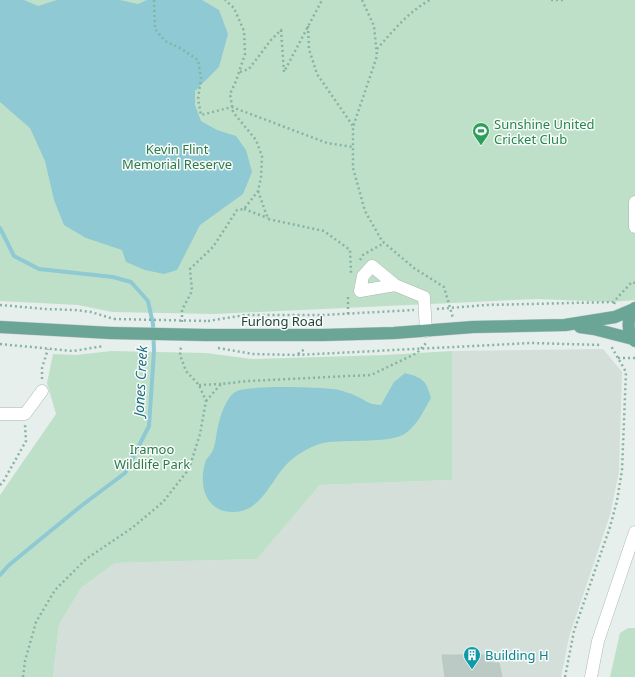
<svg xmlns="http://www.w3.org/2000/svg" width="635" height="677" font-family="'Noto Sans',sans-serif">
	<rect width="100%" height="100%" fill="#e6efeb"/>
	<path fill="#d4dfda" d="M603 349 622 372 619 472 610 515 569 637 561 677H53L59 625 81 588 115 563 257 559 320 485 452 480V351Z"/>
	<g fill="#bfe0c8">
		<path d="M0 0H635V300L612 302 537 299 214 314 112 312 78 305 0 301Z"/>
		<path d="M111 351 206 353 252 359 385 355 452 351V480L320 485 257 559 115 563 81 588 59 625 53 677H0V495L56 414 47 383 53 354 76 355Z"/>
		<path d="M628 628H635V677H610L620 633Z"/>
	</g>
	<g fill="#8ec9d4">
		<path d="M0 0H24L38 6 57 0H120L138 4 147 0H202L219 10 228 34 219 67 195 91V105L201 121 217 130 236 136 246 150 252 172 243 194 200 225 177 270 164 274 145 270 126 262 122 250 86 238 64 225 54 200 45 161 30 128 0 102Z"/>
		<path d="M405 373C423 378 426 380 431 398 424 410 418 424 406 433 391 444 344 439 323 443 310 446 294 456 285 466 270 483 260 512 233 512 204 512 198 483 206 460 208 457 211 454 213 450 216 443 216 434 218 427 220 416 227 395 237 391 251 385 323 387 339 390 345 392 351 393 356 396 368 401 366 404 381 405L394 382Z"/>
	</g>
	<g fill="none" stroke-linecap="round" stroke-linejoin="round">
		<path stroke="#8ec9d4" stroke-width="4" d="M0 228 14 256 39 269 113 277 131 282 148 301 153 324 154 351 149 426 125 473 81 506 9 565 0 575"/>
	</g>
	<path fill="#bbcac4" stroke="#b8c9c2" d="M442 655H491V663H499L502 677H445Z"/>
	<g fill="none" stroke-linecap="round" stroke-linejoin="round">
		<defs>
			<g id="minor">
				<path d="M635 202V227"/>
				<path d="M395 285 372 266 363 276 360 291 395 285 424 297 426 331"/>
				<path d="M0 414H25L42 391"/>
				<path d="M591 677 598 641 635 532"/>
			</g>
			<g id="major">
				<path d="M635 308C627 318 626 331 635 341"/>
				<path d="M0 327 111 333"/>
				<path d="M580 327 594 329 633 339"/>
				<path d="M206 335H323L394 333 473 327 565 325 615 317 634 309"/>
			</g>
		</defs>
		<use href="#minor" stroke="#a8b8b2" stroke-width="13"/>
		<use href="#major" stroke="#c2cac8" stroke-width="13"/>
		<g stroke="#86b3a5" stroke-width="2.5" stroke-dasharray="2 3" stroke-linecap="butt">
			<path d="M154 0 155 29 165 41 180 48 198 60 201 78 198 99 201 115 232 107 327 143 353 147"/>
			<path d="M362 0 374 26 377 56 353 127V168L365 211 382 241 414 268 444 287 453 318"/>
			<path d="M551 0H565"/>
			<path d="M308 26 309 49 317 74 353 126"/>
			<path d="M377 49C393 31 408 12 430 0"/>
			<path d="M240 72 249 69 271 40 281 30 284 72 322 0"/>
			<path d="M258 191 268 219 324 231 350 250 351 273"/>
			<path d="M244 209 268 218"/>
			<path d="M360 260 363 255 384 243"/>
			<path d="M614 304 617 298 632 282 635 283"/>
			<path d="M0 305 46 309 75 310 91 312 114 319"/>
			<path d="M437 309 486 305 614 302"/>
			<path d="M348 314V294"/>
			<path d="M208 321 245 315H323L414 310"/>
			<path d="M182 322V310L192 291 190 269 213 247 237 210 244 209 258 191 261 178 262 156 256 140 233 112 230 94 236 81 245 54 244 31 234 8 225 0"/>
			<path d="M0 344 73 351 104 346"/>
			<path d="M218 348 253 354 297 355 531 343 602 345"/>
			<path d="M298 354 306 348"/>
			<path d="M618 358H635"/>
			<path d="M42 379V368L48 349"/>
			<path d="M199 385 221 384"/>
			<path d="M206 401 221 384 248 381 371 375 417 353 426 343"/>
			<path d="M0 485 3 482 26 441 25 425"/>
			<path d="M23 677 25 661 36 622 55 590 86 559 132 528 163 502 189 469 200 434 206 401 199 385 186 371 180 355 181 345"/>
			<path d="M565 677 574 631 610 527 617 501 622 470 626 372 611 346"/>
		</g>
		<use href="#minor" stroke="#fff" stroke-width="12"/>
		<use href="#major" stroke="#6aa596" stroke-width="12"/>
		<defs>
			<path id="major-bridge" d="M111 333 206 335"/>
		</defs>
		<use href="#major-bridge" stroke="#c2cac8" stroke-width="13" stroke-linecap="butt"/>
		<path stroke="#86b3a5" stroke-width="2.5" stroke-dasharray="2 3" stroke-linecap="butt" d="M114 319 208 321"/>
		<use href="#major-bridge" stroke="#6aa596" stroke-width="12"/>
	</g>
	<defs>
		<symbol id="stadium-pin" viewBox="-11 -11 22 30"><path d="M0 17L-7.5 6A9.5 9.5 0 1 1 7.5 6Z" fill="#2e9e5b" stroke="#f7fbf9"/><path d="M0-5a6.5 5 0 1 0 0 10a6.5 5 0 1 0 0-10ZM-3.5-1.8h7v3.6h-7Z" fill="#fff"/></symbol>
		<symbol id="building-pin" viewBox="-11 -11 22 30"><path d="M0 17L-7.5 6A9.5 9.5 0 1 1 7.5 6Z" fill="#0f9aa8" stroke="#f7fbf9"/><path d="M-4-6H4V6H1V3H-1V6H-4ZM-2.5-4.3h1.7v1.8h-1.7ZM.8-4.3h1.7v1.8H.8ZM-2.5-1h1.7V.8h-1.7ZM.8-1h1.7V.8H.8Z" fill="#fff"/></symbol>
	</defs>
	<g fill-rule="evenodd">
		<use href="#stadium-pin" x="471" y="121" width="20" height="27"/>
		<use href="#building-pin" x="462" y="645" width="20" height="27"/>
	</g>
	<g text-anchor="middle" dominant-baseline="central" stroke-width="3" stroke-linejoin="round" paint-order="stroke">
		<g font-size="13" fill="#27864d" stroke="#f7fbf9" text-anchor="start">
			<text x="494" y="124">Sunshine United<tspan x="494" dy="15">Cricket Club</tspan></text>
		</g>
		<g font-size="13" fill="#2d7a4b" stroke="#f7fbf9">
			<text x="177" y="149">Kevin Flint<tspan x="177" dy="15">Memorial Reserve</tspan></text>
			<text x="152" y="449">Iramoo<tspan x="152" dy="15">Wildlife Park</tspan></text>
		</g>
		<g font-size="13" fill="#24423a" stroke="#f7fbf9">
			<text x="282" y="321">Furlong Road</text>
		</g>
		<g font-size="13" fill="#0d838f" stroke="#f7fbf9" text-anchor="start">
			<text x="485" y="655">Building H</text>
		</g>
		<g font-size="14" font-style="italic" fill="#1c6f80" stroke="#f7fbf9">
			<text transform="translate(140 381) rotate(-87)">Jones Creek</text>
		</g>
	</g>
</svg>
